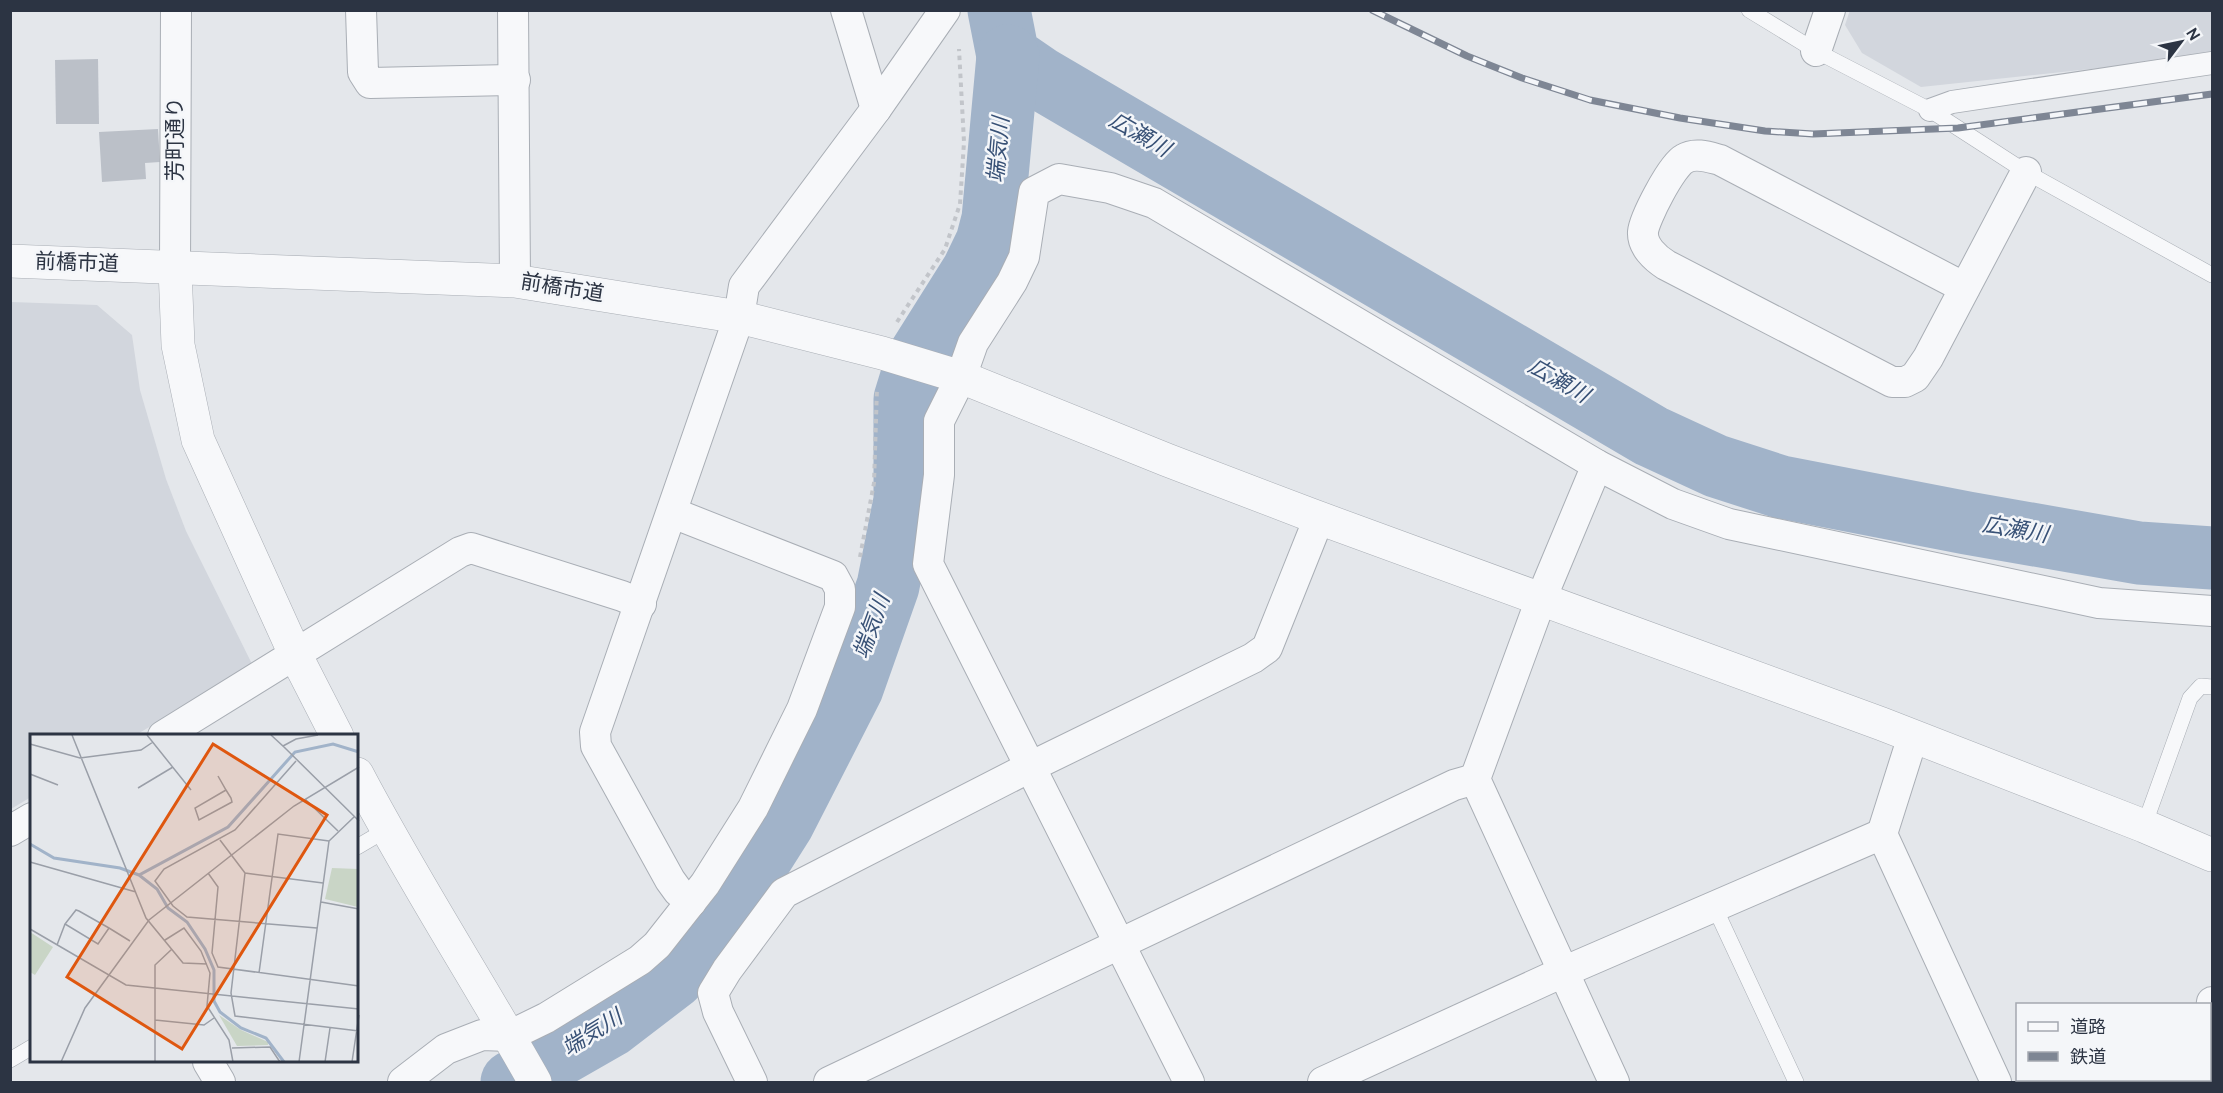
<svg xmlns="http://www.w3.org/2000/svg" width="2223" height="1093" font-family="Overpass,'Noto Sans JP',sans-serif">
	<rect width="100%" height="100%" fill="#e4e7eb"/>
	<g fill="#d2d6dd">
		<path d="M1850 10 2212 11V56L1921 87 1862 53 1845 25Z"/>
		<path d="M11 302 97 305 132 335 140 390 166 479 186 531 253 666 134 736H32L31 797 11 809Z"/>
	</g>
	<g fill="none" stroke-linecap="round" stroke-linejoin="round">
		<g stroke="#a1b3c9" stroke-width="63">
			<path d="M999 10 1008 56 1040 78 1651 436 1716 466 1781 487 1967 523 2139 553 2212 558"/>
			<path d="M512 1082 610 1026 674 977 704 940 752 872 783 823 852 688 888 586 905 500V399L917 360 973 271 987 242 993 219 1008 56"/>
		</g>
	</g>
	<g fill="#bbc0c8">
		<path d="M98 59 99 124H56L55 60Z"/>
		<path d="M158 129 160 162 145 163 146 179 102 182 99 132Z"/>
	</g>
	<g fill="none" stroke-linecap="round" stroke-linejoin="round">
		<defs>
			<g id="service">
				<path d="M1749 10 1816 51 1930 110 2026 172 2212 275"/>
				<path d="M2144 826 2190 698 2201 686 2212 687"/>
				<path d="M357 847 386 830"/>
				<path d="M1714 906 1796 1082"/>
				<path d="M10 1060 32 1047"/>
			</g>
			<path id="pedestrian" d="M1930 110 1952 102 2212 63"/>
			<g id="minor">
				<path d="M361 10 363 72 370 83 515 80"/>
				<path d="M513 10 515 281"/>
				<path d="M846 10 876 109"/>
				<path d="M1816 51 1830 10"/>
				<path d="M175 268 176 10"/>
				<path d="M1965 288 1720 160C1709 157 1695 152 1684 159 1672 165 1644 219 1643 232 1642 246 1655 258 1666 265L1892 382H1905L1915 377 1928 358 2026 172"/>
				<path d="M1597 465 1541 599 1475 779 1614 1082"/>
				<path d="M163 736 460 552 471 548 622 596 641 604"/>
				<path d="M10 831 32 818"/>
				<path d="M1882 834 1913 736"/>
				<path d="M691 902 678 891 670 880 596 746 595 732 739 317 744 286 876 109 945 10"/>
				<path d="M2210 1016 2212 1002"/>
				<path d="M208 1062 220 1082"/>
				<path d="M403 1082 446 1049 482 1035 509 1036 546 1018 640 960 657 945 705 884 753 808 802 709 840 607V589L833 576 673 513"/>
				<path d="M752 1082 718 1012 713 993 727 970 784 893 1030 767 1253 658 1267 648 1319 518"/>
				<path d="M829 1082 1454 785 1475 779"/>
				<path d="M1189 1082 928 564 939 475V421L961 377 973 343 1012 282 1024 257 1034 192 1059 179 1110 188 1154 203 1597 465 1673 504 1729 524 2099 603 2212 611"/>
				<path d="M1323 1082 1563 972 1882 834 1996 1082"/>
				<path d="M2195 1082V1080"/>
			</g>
			<g id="tertiary">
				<path d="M10 261 515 281 739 317 882 353 961 377 1167 460 1311 515 1882 724 2144 826 2212 855"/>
				<path d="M175 268 178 345 198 440 295 654 337 736"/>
				<path d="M357 774C412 879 477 979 535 1082"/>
			</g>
		</defs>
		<use href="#service" stroke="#a9aeb5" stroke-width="16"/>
		<use href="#pedestrian" stroke="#a9aeb5" stroke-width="24"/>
		<use href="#minor" stroke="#a9aeb5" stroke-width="32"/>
		<use href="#tertiary" stroke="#a9aeb5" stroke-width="34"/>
		<g stroke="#c2c5ca" stroke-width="4" stroke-dasharray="4.5 4.5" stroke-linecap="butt">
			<path d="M897 322 945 249 960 204 964 142 959 49"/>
			<path d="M860 557 874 483 877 388"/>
		</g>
		<use href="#service" stroke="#f7f8fa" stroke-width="15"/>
		<use href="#pedestrian" stroke="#f7f8fa" stroke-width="22"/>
		<use href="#minor" stroke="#f7f8fa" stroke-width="30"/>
		<use href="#tertiary" stroke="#f7f8fa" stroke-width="33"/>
		<defs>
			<path id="rail" d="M1372 10 1467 56 1522 78 1590 100 1680 118 1765 131 1813 134 1958 128 2212 94"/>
		</defs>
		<use href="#rail" stroke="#7e8694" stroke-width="7"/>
		<use href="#rail" stroke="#f4f6f9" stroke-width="4.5" stroke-dasharray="14" stroke-linecap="butt"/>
	</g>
	<g text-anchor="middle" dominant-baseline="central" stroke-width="5" stroke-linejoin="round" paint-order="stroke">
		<g font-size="21" fill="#2c3443" stroke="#f4f6f9">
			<text transform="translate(176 139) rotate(-90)">芳町通り</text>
			<text transform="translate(77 264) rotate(2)">前橋市道</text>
			<text transform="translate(562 289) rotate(9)">前橋市道</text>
		</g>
		<g font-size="22" font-style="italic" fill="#385176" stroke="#f4f6f9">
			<text transform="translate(1139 136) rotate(30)">広瀬川</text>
			<text transform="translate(1000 150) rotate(-85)">端気川</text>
			<text transform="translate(1558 382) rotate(30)">広瀬川</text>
			<text transform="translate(2015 531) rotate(10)">広瀬川</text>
			<text transform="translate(873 627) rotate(-70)">端気川</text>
			<text transform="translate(593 1034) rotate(-32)">端気川</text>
		</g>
	</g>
	<g transform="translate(30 734)">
		<rect width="328" height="328" fill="#e4e7eb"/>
		<path d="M302 134 328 135V173L295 165ZM0 198 23 213 5 241 0 238ZM189 281 211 296 238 308V311L207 312Z" fill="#c9d5c6"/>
		<path fill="none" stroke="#a1b3c9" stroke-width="3" d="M0 110 24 124 90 134 109 141 198 93 265 18 303 10 329 18M109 141 127 155 138 174 157 188 175 215 184 236V267L190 278 211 294 236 304 254 328"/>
		<path fill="none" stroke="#9a9fa8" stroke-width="1.5" d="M42 1 116 184 153 229 177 230M117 1 161 56M241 1 253 12 266 5 288 1M0 10 50 24 111 16 123 8M253 12 329 87M266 27 205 96 134 135 125 147 143 172 157 183 287 194M0 40 28 51M188 42 196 56 201 64 202 68 169 86 165 74 196 56M108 54 143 33M275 65 308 97M190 106 215 139 293 149M0 128 106 158M178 139 188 153 182 219 188 233 329 252M215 139 201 259 205 282 329 297M291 168 329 175M79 194 68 210 35 190 46 176 49 177 79 194 100 207M0 195 96 251 329 275M135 206 154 194 171 217 180 239 177 272 199 306 203 328M27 211 35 190M229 239 248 100 299 107M125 286 174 291 184 284M202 314 240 313 250 328M31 328 55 274 119 186 264 72 329 33M125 328V231L142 215M269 328 299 107 324 83M295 328 300 294M322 328 329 281"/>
		<path fill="#df570f" fill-opacity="0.15" stroke="#df570f" stroke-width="3" d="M183 10 297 81 152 315 37 243Z"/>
		<rect width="328" height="328" fill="none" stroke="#2c3443" stroke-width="3"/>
	</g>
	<rect width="2223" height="1093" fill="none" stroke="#2c3443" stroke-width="24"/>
	<rect x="2016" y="1003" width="195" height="78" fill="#f4f6f9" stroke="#a4a8b0" stroke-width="1.5"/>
	<rect x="2028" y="1022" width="30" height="9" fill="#f7f8fa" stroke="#a4a8b0" stroke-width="1.5"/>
	<text x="2070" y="1033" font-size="18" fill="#2c3443">道路</text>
	<rect x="2028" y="1052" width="30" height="9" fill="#7e8694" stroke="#a4a8b0" stroke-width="1.5"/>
	<text x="2070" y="1063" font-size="18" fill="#2c3443">鉄道</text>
	<g transform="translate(2181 42) rotate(58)" stroke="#f4f6f9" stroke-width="4.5" paint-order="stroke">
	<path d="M0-4.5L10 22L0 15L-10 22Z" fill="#2c3443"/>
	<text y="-9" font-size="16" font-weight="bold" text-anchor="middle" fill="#2c3443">N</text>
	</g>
</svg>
